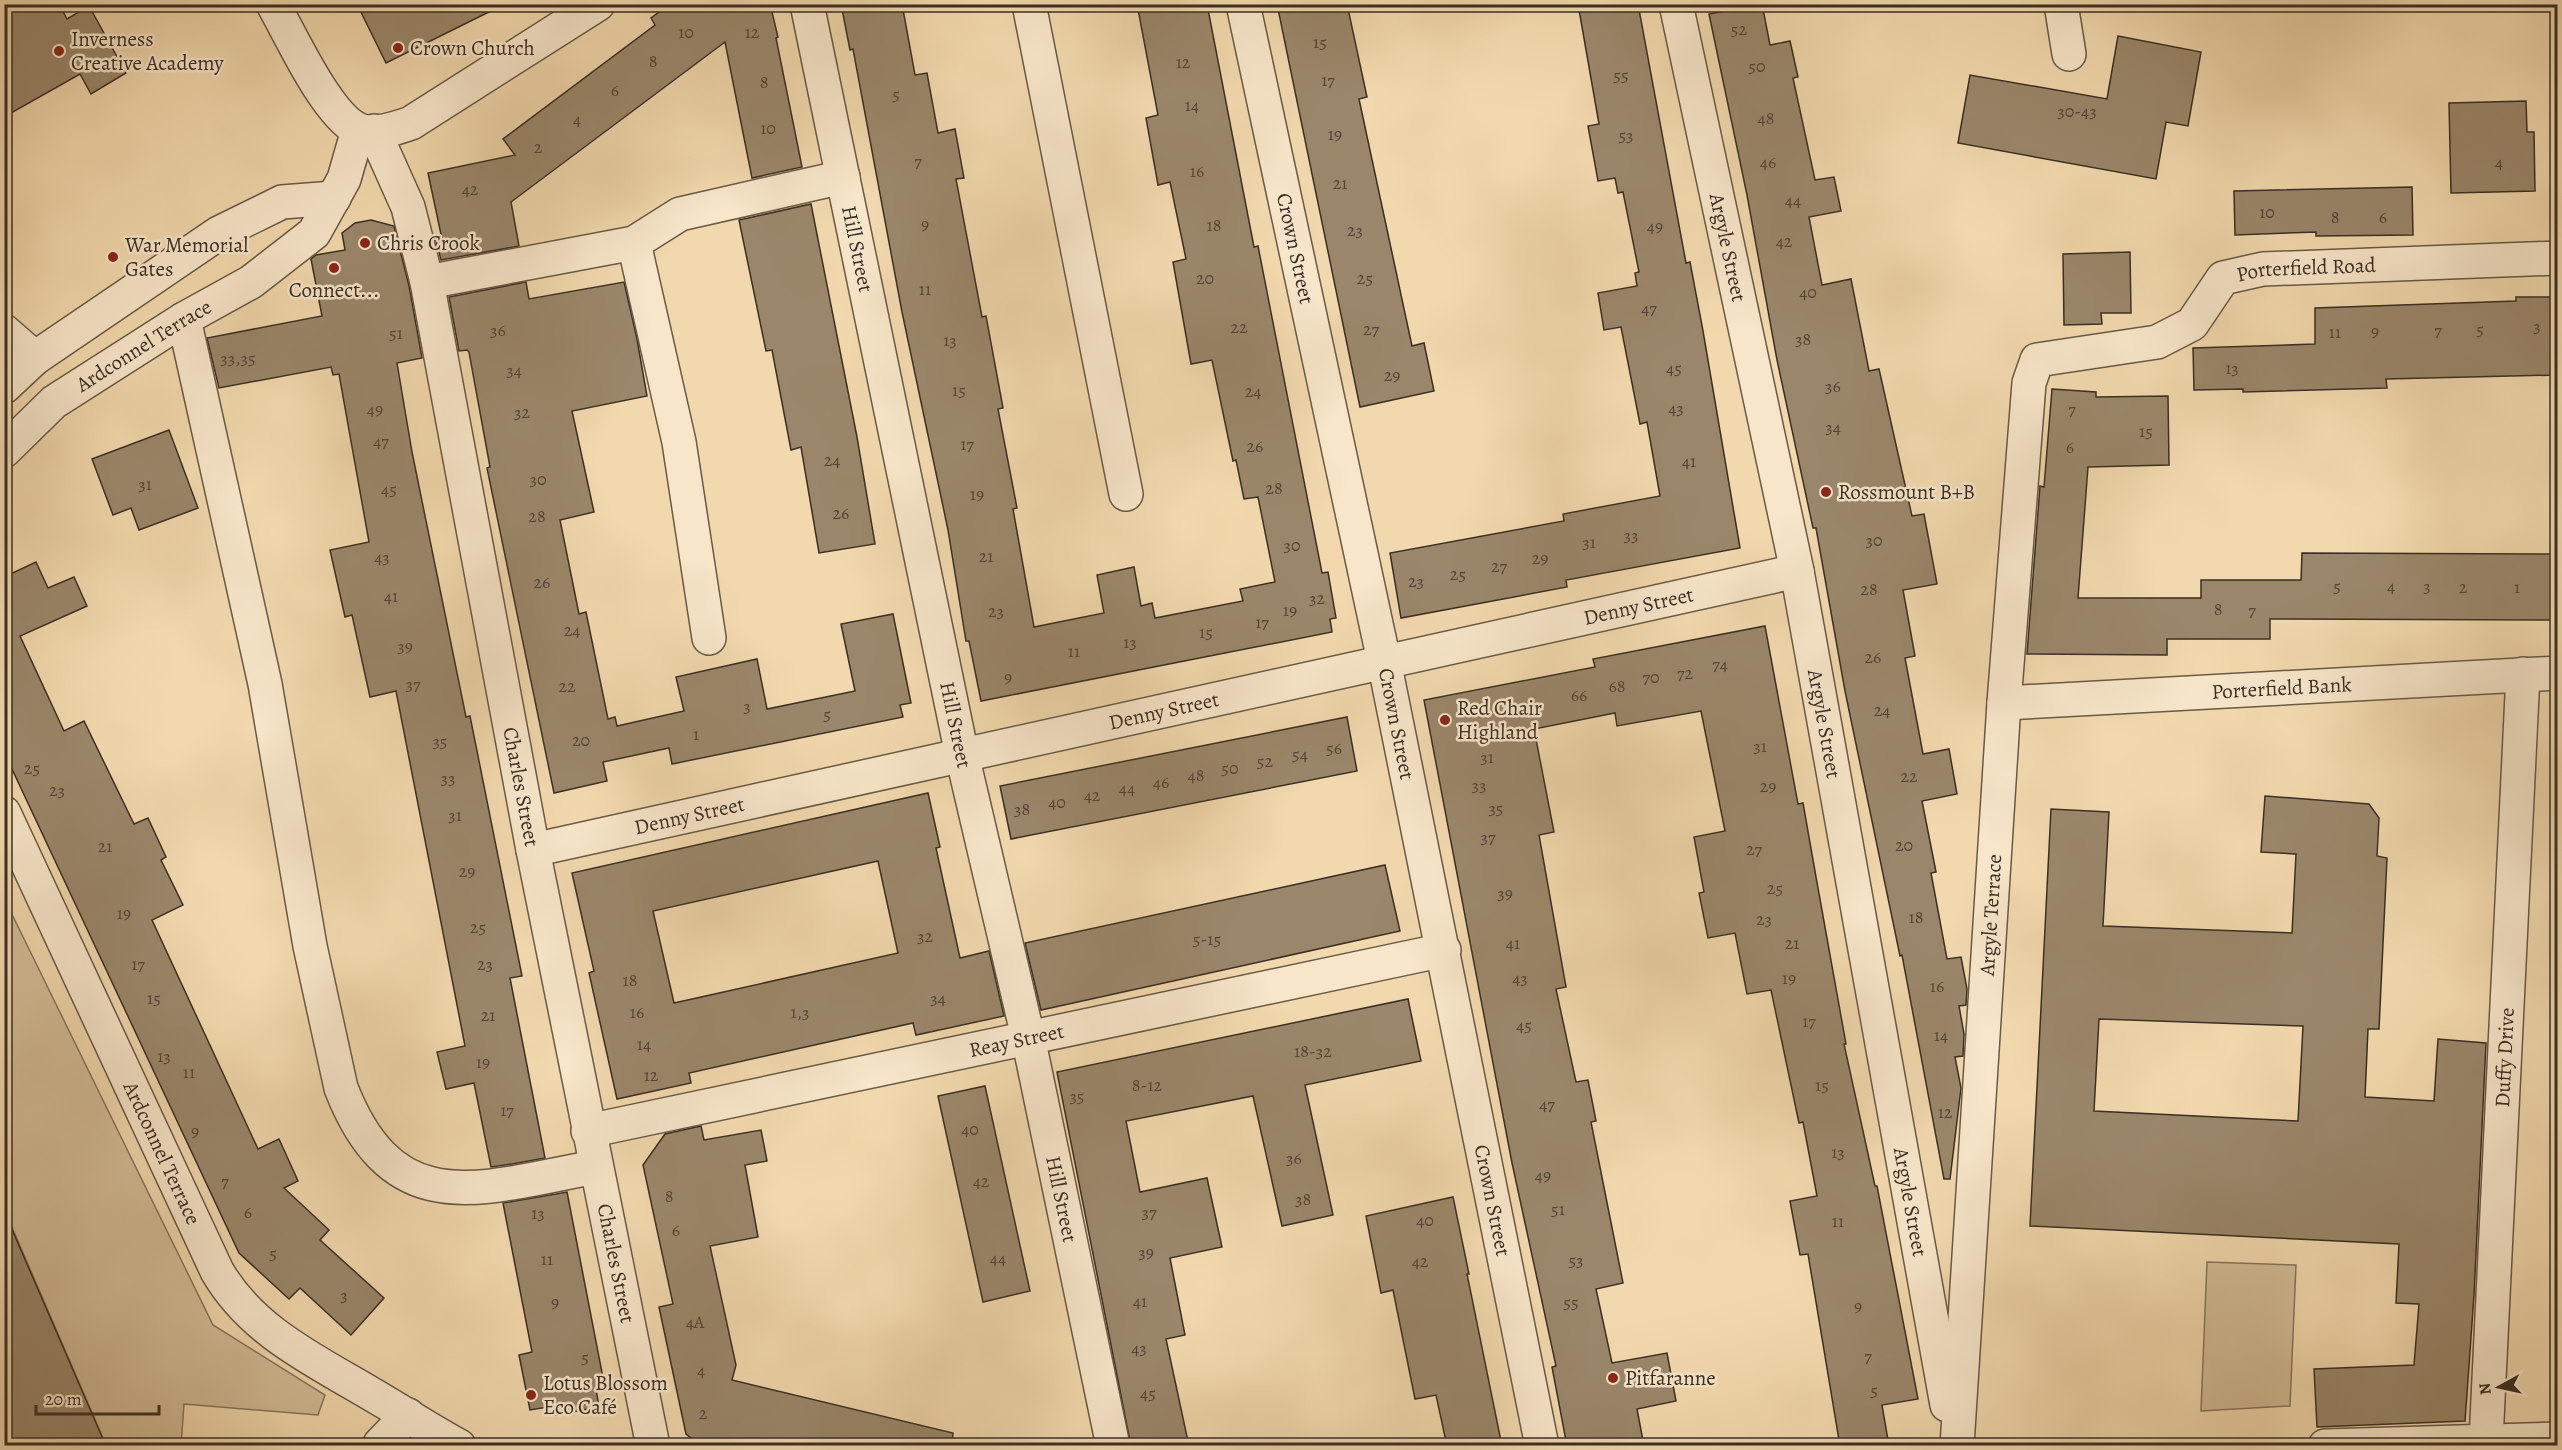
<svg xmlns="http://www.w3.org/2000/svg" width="2562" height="1450" font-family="Alegreya,serif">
	<rect width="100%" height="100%" fill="#f2d9ad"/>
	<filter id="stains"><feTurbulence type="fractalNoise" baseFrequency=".00333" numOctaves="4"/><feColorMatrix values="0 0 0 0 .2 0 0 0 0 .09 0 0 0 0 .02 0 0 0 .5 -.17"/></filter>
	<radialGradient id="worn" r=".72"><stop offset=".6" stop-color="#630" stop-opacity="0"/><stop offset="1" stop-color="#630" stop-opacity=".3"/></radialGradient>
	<g fill="#d3bc96" stroke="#86765d" stroke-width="1.5">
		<path d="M4 898 213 1325 325 1395 318 1415 184 1404 181 1445H106L5 1211Z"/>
		<path d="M2207 1262 2296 1265 2290 1406 2201 1411Z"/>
	</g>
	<g fill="#9a876b" stroke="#3a2f24" stroke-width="1.5" fill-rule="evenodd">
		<path d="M4 4H59L67 19 89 6 126 73 91 94 80 74 4 117Z"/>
		<path d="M357 4H505L386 63Z"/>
		<path d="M670 4H776L771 8 778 37 776 38 802 167 752 178 725 42 511 202 519 246 441 260 435 237 442 239 428 173 515 155 503 139 655 25 651 18Z"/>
		<path d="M841 4H902L915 75 927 73 938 133 955 129 964 178 956 179 982 317 986 316 1003 408 998 409 1017 508 1013 509 1034 627 1104 613 1097 575 1134 567 1141 606 1152 603 1155 618 1243 601 1240 589 1275 582 1258 497 1244 499 1236 460 1233 461 1212 360 1191 364 1173 262 1186 259 1170 182 1158 185 1146 118 1158 115 1137 4H1207L1254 247 1258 246 1322 573 1328 572 1336 618 1330 619 1332 632 981 701 969 641H966L948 530 902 312 853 49 850 50Z"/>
		<path d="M1277 4H1347L1367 97 1359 99 1412 346 1424 343 1434 391 1360 407Z"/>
		<path d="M1578 4H1638L1686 263 1690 262 1703 331 1740 548 1566 580 1567 587 1401 618 1390 553 1564 521 1563 514 1660 496 1647 422 1640 424 1621 327 1604 330 1598 293 1637 286 1635 273 1639 272 1623 192 1618 193 1615 178 1598 181 1588 126 1599 124Z"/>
		<path d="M1762 4 1770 45 1790 41 1798 77 1793 78 1815 180 1834 177 1841 211 1809 217 1822 285 1851 279 1869 371 1879 369 1912 516 1924 514 1937 584 1903 590 1915 656 1905 658 1923 754 1949 749 1957 794 1922 801 1936 872 1931 873 1947 959 1961 957 1967 989 1966 1005 1959 1006 1964 1034 1963 1056 1955 1057 1961 1088 1950 1179H1944L1902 955 1900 956 1845 691 1816 528H1813L1777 360 1747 195 1709 14Z"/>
		<path d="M2118 36 2201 52 2188 126 2166 122 2156 179 1958 143 1970 75 2107 99Z"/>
		<path d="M2526 101 2527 132H2534L2535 191 2451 193 2449 103Z"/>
		<path d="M2412 187 2413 235 2316 236V232L2235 235 2234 191Z"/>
		<path d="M811 204 857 437 875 544 819 553 801 447 791 450 772 350 766 351 739 220Z"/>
		<path d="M371 220 394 226 409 286 422 358 397 363 412 452 466 717 470 716 522 976 510 978 545 1158 512 1164 491 1167 474 1083 446 1089 437 1052 465 1046 396 691 370 697 352 615 345 617 330 550 369 542 339 374 333 375 331 367 219 388 207 338 322 316 311 259 316 255 345 250 342 233 355 223Z"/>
		<path d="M2130 252 2131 313H2101L2102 324 2064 325 2063 254Z"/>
		<path d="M526 282 529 299 624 282 637 339 647 396 572 411 594 512 560 520 579 614 586 612 608 719 615 717 617 726 684 711 676 677 757 659 767 709 855 691 841 624 893 614 911 703 900 705 903 717 672 764 669 748 603 762 607 781 554 793 487 468 490 467 469 352 467 350 459 351 449 297Z"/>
		<path d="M2516 297H2558V375L2386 379 2387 388 2243 392V389L2194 390 2193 348 2315 344V308L2516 301Z"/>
		<path d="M2052 389 2096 392V397L2168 396 2169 465 2088 467 2078 598H2201V580H2301L2302 553 2553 554V620L2270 619V639H2167V655L2027 654 2040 486 2044 487Z"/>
		<path d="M169 430 198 508 139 530 131 508 113 515 92 459Z"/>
		<path d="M36 562 48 588 74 577 87 606 20 636 64 731 84 721 134 824 148 818 166 857 161 860 183 905 152 920 258 1149 279 1139 298 1181 284 1188 329 1230 320 1240 384 1298 351 1335 300 1288 289 1299 239 1253 4 752V577Z"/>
		<path d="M1765 626 1798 804 1803 803 1816 877 1846 1044H1844L1875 1186H1877L1918 1399 1882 1405 1889 1446H1840L1808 1254 1800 1255 1790 1201 1817 1196 1803 1122 1799 1123 1771 990 1747 994 1735 933 1708 938 1699 893 1704 892 1694 837 1725 831 1701 711 1617 726 1615 713 1534 729 1554 832 1539 835 1566 987 1556 989 1576 1082 1588 1080 1596 1121 1591 1122 1623 1283 1596 1289 1612 1363 1667 1353 1676 1401 1637 1409 1644 1446H1567L1552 1367 1556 1366 1512 1163 1424 700 1595 667 1593 659Z"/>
		<path d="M1347 717 1357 771 1011 839 1000 786Z"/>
		<path d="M928 793 940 847 936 848 960 958 989 951 1004 1016 916 1035 913 1023 689 1073 691 1083 617 1099 589 973 594 971 572 873ZM878 861 898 953 674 1003 653 911Z"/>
		<path d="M2265 796 2369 804 2379 818 2377 856 2387 858 2379 1029H2368L2365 1097 2434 1101 2438 1039 2486 1043 2474 1295 2465 1421 2317 1427 2314 1369 2414 1365 2419 1304 2396 1303 2399 1244 2030 1226 2051 809 2109 812 2103 926 2292 933 2296 854 2261 852ZM2099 1019 2303 1026 2298 1121 2094 1111Z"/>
		<path d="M1385 865 1400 931 1041 1010 1025 943Z"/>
		<path d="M1408 999 1421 1061 1305 1085 1333 1215 1282 1226 1253 1096 1126 1121 1140 1192 1207 1178 1222 1247 1170 1258 1185 1335 1166 1339 1189 1446H1131L1057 1072Z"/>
		<path d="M985 1086 1030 1291 983 1302 938 1096Z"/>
		<path d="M701 1126 704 1140 761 1130 767 1161 745 1165 758 1237 710 1246 736 1365 732 1380 953 1433 952 1446H701L686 1434 659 1307 673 1304 643 1165 665 1134Z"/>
		<path d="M567 1192 605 1388 596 1389 599 1407 556 1415 554 1406 530 1410 519 1355 532 1352 503 1203Z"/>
		<path d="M1453 1197 1469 1274H1467L1502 1446H1447L1436 1395 1415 1399 1393 1290 1381 1293 1366 1216Z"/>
		<path d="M4 1211 106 1446H4Z"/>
	</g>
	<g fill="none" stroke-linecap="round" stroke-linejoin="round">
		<defs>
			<g id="minor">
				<path d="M273 4C291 36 326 113 357 129 372 137 397 128 411 123L598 4"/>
				<path id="s1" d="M807 4 962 755 1028 1037 1113 1446"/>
				<path d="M1029 4 1126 494"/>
				<path id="s2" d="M1243 4 1384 661 1542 1446"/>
				<path id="s3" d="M1676 4 1797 571 1947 1405"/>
				<path d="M2061 4 2069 54"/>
				<path id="s4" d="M374 131 408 207 427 282 533 850 653 1446"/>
				<path d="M634 243 679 442 709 638"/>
				<path d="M427 282 634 243 680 214 843 177"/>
				<path d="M184 319 265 684 310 946 341 1088C394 1224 481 1188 595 1167"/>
				<path d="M4 331 35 358"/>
				<path d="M4 387 35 358 219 233 282 202 334 198"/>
				<path id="s5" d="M4 451 54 402 184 319 251 282 314 233 344 179 358 130"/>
				<path id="s6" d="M2004 703 2558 673"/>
				<path id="s7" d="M4 813 217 1271C251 1330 312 1359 368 1392 399 1410 428 1429 459 1446"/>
				<path id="s8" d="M533 850 1797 571"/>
				<path id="s9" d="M588 1131 1444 950"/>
				<path id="s10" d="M2486 1441 2523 674"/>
				<path d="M380 1444 408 1415"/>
				<path id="s11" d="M1957 1446 2004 703 2029 383 2037 360 2157 342 2192 324 2223 278 2263 269 2558 258"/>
				<path d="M2325 1446 2558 1439"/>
			</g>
		</defs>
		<use href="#minor" stroke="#685a46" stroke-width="36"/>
		<use href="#minor" stroke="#f7e6ca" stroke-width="33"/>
	</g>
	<g fill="#8f2418" stroke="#f7e6ca" stroke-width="2">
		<circle cx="398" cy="48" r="6"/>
		<circle cx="59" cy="51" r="6"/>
		<circle cx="365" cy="243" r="6"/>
		<circle cx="113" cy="257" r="6"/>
		<circle cx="334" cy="268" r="6"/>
		<circle cx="1826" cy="492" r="6"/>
		<circle cx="1445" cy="720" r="6"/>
		<circle cx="1613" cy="1378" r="6"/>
		<circle cx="531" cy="1395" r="6"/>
	</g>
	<g text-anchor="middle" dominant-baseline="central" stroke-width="5" stroke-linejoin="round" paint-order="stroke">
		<g font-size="18" fill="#524536">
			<text x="1739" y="29">52</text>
			<text x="686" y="32">10</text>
			<text x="752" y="32">12</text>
			<text x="1320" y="42">15</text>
			<text x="653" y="61">8</text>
			<text x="1183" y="62">12</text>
			<text x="1757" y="66">50</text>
			<text x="1621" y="75">55</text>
			<text x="1328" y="80">17</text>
			<text x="764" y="82">8</text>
			<text x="615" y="90">6</text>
			<text x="896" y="94">5</text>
			<text x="1192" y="105">14</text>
			<text x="2077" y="111">30-43</text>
			<text x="1766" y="118">48</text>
			<text x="577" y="119">4</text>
			<text x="768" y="128">10</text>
			<text x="1335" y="134">19</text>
			<text x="1626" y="135">53</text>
			<text x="538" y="147">2</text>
			<text x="918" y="161">7</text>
			<text x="1768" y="162">46</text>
			<text x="2499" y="162">4</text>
			<text x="1197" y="171">16</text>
			<text x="1340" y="183">21</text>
			<text x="470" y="189">42</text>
			<text x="1793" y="200">44</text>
			<text x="2267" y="212">10</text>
			<text x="2335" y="217">8</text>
			<text x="2383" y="217">6</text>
			<text x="925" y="224">9</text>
			<text x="1214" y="225">18</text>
			<text x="1655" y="226">49</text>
			<text x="1355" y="230">23</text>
			<text x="1784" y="241">42</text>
			<text x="1205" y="278">20</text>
			<text x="1365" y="278">25</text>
			<text x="925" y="289">11</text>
			<text x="1808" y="292">40</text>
			<text x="1649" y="308">47</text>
			<text x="2537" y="326">3</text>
			<text x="1239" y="327">22</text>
			<text x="1371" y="329">27</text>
			<text x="2480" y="329">5</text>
			<text x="498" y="330">36</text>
			<text x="2438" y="330">7</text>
			<text x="2375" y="331">9</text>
			<text x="2335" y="332">11</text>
			<text x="396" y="333">51</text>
			<text x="1803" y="339">38</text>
			<text x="950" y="340">13</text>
			<text x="238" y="358">33,35</text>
			<text x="1674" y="368">45</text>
			<text x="2232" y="368">13</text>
			<text x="514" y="370">34</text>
			<text x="1392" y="375">29</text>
			<text x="1833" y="386">36</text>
			<text x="959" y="390">15</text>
			<text x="1253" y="391">24</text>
			<text x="1676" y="408">43</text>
			<text x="375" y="409">49</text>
			<text x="2072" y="409">7</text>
			<text x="522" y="412">32</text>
			<text x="1833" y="427">34</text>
			<text x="2146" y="431">15</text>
			<text x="381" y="441">47</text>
			<text x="967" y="444">17</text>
			<text x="1255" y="446">26</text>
			<text x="2070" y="447">6</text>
			<text x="832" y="460">24</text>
			<text x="1689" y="461">41</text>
			<text x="538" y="479">30</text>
			<text x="145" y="484">31</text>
			<text x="1274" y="488">28</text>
			<text x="389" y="489">45</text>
			<text x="977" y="494">19</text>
			<text x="841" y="513">26</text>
			<text x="537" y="516">28</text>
			<text x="1631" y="535">33</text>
			<text x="1874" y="540">30</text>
			<text x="1589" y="542">31</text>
			<text x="1292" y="545">30</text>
			<text x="986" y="556">21</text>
			<text x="382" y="557">43</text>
			<text x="1540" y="558">29</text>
			<text x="1499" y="566">27</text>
			<text x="1458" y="574">25</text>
			<text x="1416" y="581">23</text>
			<text x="542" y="582">26</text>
			<text x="2337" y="586">5</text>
			<text x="2391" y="586">4</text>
			<text x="2427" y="586">3</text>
			<text x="2463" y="587">2</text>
			<text x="2517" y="587">1</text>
			<text x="1869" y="589">28</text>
			<text x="391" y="596">41</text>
			<text x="1317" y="598">32</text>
			<text x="2218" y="609">8</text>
			<text x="1290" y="610">19</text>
			<text x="2252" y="610">7</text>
			<text x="996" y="611">23</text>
			<text x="1262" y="622">17</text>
			<text x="572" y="630">24</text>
			<text x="1206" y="632">15</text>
			<text x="1130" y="642">13</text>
			<text x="405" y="646">39</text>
			<text x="1074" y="651">11</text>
			<text x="1873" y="657">26</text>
			<text x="1720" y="664">74</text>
			<text x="1685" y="673">72</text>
			<text x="1008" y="677">9</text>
			<text x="1651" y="677">70</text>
			<text x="413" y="684">37</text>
			<text x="567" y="686">22</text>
			<text x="1617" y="686">68</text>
			<text x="1579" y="695">66</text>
			<text x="747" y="706">3</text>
			<text x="1882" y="710">24</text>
			<text x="827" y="714">5</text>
			<text x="696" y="734">1</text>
			<text x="581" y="740">20</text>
			<text x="440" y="741">35</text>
			<text x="1760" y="746">31</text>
			<text x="1334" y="748">56</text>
			<text x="1300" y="754">54</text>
			<text x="1487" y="757">31</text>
			<text x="1265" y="761">52</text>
			<text x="32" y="768">25</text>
			<text x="1230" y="768">50</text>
			<text x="1196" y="775">48</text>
			<text x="1909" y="776">22</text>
			<text x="448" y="778">33</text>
			<text x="1161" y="782">46</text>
			<text x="1479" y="785">33</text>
			<text x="1768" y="786">29</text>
			<text x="1127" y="788">44</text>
			<text x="57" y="790">23</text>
			<text x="1092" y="795">42</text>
			<text x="1057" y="802">40</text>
			<text x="1496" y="808">35</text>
			<text x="1022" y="809">38</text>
			<text x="455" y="815">31</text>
			<text x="1488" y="837">37</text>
			<text x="1904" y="845">20</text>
			<text x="105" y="846">21</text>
			<text x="1754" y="849">27</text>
			<text x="467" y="871">29</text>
			<text x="1775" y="888">25</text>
			<text x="1505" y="893">39</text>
			<text x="124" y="913">19</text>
			<text x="1916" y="917">18</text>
			<text x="1764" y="919">23</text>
			<text x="478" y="927">25</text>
			<text x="925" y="936">32</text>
			<text x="1207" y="939">5-15</text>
			<text x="1513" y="943">41</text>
			<text x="1792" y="943">21</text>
			<text x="138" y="964">17</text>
			<text x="485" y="964">23</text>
			<text x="1520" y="978">43</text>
			<text x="1789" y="978">19</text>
			<text x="630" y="980">18</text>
			<text x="1937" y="986">16</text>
			<text x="154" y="998">15</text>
			<text x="938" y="998">34</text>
			<text x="637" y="1012">16</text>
			<text x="800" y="1012">1,3</text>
			<text x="488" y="1015">21</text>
			<text x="1809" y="1021">17</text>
			<text x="1524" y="1025">45</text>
			<text x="1941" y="1035">14</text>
			<text x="644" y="1044">14</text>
			<text x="1313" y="1051">18-32</text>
			<text x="164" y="1056">13</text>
			<text x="483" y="1062">19</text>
			<text x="189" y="1072">11</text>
			<text x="651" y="1075">12</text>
			<text x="1147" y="1085">8-12</text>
			<text x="1822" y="1085">15</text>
			<text x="1077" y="1096">35</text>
			<text x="1547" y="1104">47</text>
			<text x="507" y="1110">17</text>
			<text x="1945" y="1112">12</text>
			<text x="970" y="1129">40</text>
			<text x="195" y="1131">9</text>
			<text x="1838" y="1152">13</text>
			<text x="1294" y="1158">36</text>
			<text x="1543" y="1175">49</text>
			<text x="225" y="1181">7</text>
			<text x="981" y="1181">42</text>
			<text x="669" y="1196">8</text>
			<text x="1303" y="1199">38</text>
			<text x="1558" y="1209">51</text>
			<text x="248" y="1212">6</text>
			<text x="1149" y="1212">37</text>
			<text x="538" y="1213">13</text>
			<text x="1425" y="1220">40</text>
			<text x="1838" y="1221">11</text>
			<text x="676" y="1230">6</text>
			<text x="1146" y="1252">39</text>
			<text x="273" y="1253">5</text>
			<text x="998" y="1258">44</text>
			<text x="547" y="1259">11</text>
			<text x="1576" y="1260">53</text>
			<text x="1420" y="1261">42</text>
			<text x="344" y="1295">3</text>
			<text x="1140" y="1301">41</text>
			<text x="555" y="1302">9</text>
			<text x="1571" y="1302">55</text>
			<text x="1858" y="1306">9</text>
			<text x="695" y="1322">4A</text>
			<text x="1139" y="1348">43</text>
			<text x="1868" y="1356">7</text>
			<text x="585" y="1357">5</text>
			<text x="701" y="1370">4</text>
			<text x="1874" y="1390">5</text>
			<text x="1148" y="1393">45</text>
			<text x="703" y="1413">2</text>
		</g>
		<g font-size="21" fill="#3a2f24" stroke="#f7e6ca" text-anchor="start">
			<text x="71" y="39">Inverness<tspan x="71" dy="24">Creative Academy</tspan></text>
			<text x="410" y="48">Crown Church</text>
			<text x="377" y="243">Chris Crook</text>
			<text x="125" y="245">War Memorial<tspan x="125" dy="24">Gates</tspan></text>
			<text x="334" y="290" text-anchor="middle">Connect...</text>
			<text x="1838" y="492">Rossmount B+B</text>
			<text x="1457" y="708">Red Chair<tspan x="1457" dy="24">Highland</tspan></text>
			<text x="1625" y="1378">Pitfaranne</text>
			<text x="543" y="1383">Lotus Blossom<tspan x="543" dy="24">Eco Café</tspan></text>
		</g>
		<g font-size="21" fill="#3a2f24" stroke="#f7e6ca">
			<text stroke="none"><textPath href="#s3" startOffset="249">Argyle Street</textPath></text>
			<text stroke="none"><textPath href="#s2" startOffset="250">Crown Street</textPath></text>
			<text stroke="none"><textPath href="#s1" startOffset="250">Hill Street</textPath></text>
			<text stroke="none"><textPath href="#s11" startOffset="1390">Porterfield Road</textPath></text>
			<text stroke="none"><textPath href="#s5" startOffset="176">Ardconnel Terrace</textPath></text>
			<text stroke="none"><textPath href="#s8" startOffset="1132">Denny Street</textPath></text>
			<text stroke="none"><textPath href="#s6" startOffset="278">Porterfield Bank</textPath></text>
			<text stroke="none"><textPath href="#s8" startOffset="646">Denny Street</textPath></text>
			<text stroke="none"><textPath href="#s3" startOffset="735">Argyle Street</textPath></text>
			<text stroke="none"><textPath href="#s2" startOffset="736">Crown Street</textPath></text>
			<text stroke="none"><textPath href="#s1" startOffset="736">Hill Street</textPath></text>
			<text stroke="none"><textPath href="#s4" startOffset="674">Charles Street</textPath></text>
			<text stroke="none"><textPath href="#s8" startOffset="160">Denny Street</textPath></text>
			<text stroke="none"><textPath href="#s11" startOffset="532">Argyle Terrace</textPath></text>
			<text stroke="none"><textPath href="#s9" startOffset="438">Reay Street</textPath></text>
			<text stroke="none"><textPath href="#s10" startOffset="384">Duffy Drive</textPath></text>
			<text stroke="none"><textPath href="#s7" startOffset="375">Ardconnel Terrace</textPath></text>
			<text stroke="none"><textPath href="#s1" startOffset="1222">Hill Street</textPath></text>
			<text stroke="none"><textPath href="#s2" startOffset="1222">Crown Street</textPath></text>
			<text stroke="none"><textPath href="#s3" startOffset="1221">Argyle Street</textPath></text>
			<text stroke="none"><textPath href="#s4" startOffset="1160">Charles Street</textPath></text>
		</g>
	</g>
	<rect width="2562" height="1450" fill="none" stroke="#f2d9ad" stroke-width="24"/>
	<rect x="6" y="6" width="2550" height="1438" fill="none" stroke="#3a2f24" stroke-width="3"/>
	<rect x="12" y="12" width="2538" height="1426" fill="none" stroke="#3a2f24" stroke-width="1.5"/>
	<g transform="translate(2499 1387) rotate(262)" stroke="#f7e6ca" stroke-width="4.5" paint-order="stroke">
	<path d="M0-4.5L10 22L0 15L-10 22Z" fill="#3a2f24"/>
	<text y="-9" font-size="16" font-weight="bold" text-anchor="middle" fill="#3a2f24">N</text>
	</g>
	<path d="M36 1405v9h123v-9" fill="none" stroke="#3a2f24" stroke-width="3"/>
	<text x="45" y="1405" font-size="18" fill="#3a2f24" stroke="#f7e6ca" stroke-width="4.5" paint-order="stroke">20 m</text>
	<rect width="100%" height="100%" filter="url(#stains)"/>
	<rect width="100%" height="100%" fill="url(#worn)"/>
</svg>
